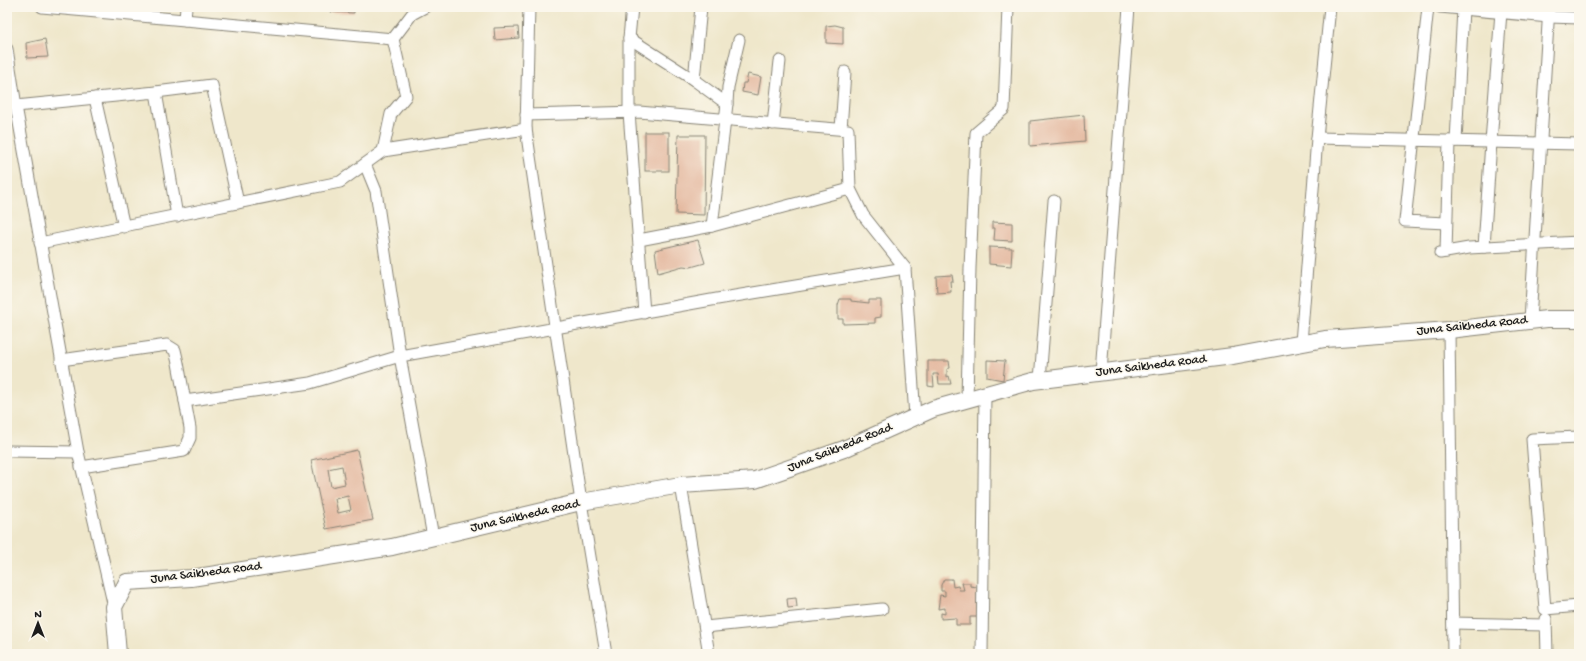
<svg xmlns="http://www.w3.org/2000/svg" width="1586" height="661" font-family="'Gochi Hand',sans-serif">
	<rect width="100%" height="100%" fill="#fbf7ec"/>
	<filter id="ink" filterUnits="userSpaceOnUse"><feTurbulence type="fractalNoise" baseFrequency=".025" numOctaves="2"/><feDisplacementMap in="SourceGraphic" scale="8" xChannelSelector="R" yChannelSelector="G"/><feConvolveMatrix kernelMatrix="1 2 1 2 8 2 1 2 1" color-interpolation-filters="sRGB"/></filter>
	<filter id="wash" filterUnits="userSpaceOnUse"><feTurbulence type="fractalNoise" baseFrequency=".012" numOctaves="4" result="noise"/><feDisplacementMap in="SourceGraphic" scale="16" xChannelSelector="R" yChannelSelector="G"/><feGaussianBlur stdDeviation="0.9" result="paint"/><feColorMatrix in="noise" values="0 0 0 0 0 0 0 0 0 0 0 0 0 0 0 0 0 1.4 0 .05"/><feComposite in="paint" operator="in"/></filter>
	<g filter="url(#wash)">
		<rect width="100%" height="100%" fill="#efe7cb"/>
		<g id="blocks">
			<g fill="#e4b89f" fill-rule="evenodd">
				<path d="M330 7H354V13L330 12Z"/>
				<path d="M835 25 843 27V44L826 43V26Z"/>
				<path d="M518 27 519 38 495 40 494 28Z"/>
				<path d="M45 39 48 57 27 58 26 43Z"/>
				<path d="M748 74 761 77 758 95 742 92 743 83H746Z"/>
				<path d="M1084 115 1085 141 1030 146V121Z"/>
				<rect x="645" y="132" width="24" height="39"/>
				<path d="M678 135H705L704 215 676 214Z"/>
				<path d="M992 222 1012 223V241L994 240 995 228H992Z"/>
				<path d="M698 240 705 263 691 267 683 266 658 273 655 250Z"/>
				<path d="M989 247 1012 248 1011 266 989 264Z"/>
				<path d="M952 275 953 281H950L951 292 937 293 936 276Z"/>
				<path d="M840 299H851V301L869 303V300H881V317L875 318V323L843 324V319H838V305Z"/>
				<path d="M987 360 1005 361 1003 380 987 377Z"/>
				<path d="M928 361H949L950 368 947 369V377L949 376 951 384H939L938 374H933L934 387 928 386Z"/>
				<path d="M357 450 373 520 326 529 311 460ZM342 466 345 484 331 487 328 469ZM348 496 351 510 338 513 335 499Z"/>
				<path d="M944 579H952L953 587 958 586 959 590H964L962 583H970V586L977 587V617H970V625H956V618L941 619V613L945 614V608L938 609 940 595 945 596V591H941V585Z"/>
				<path d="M796 598 797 607 788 608 787 599Z"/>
			</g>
		</g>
	</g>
	<g filter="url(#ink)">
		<use href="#blocks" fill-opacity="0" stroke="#868274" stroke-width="1"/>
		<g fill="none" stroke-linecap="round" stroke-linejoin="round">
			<defs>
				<g id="street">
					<path d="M42 7 393 39 412 14 425 7"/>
					<path d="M632 7 629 38V112L644 313"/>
					<path d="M1428 7 1405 221 1446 223"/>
					<path d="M1440 7 1549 17 1579 18"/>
					<path d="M185 20 186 7"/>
					<path d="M629 38 694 80 727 104"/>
					<path d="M7 49 16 106 78 452"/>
					<path d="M694 80 701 7"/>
					<path d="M156 92 212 85 238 203"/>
					<path d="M95 98 124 227"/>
					<path d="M16 106 156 92 177 216"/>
					<path d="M526 115 639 112 848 130 850 189 863 215 905 268 915 417"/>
					<path d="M773 124 780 61"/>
					<path d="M526 129 581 502 606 654"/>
					<path d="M841 129 845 72"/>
					<path d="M1317 138 1579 144"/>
					<path d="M1456 141 1463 9"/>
					<path d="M383 151 391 114 406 96 393 39"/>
					<path d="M365 164 376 191 400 356 717 299 905 268"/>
					<path d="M712 226 727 104 728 87 739 40"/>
					<path d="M639 240 712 226 850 189"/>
					<path d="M40 243 340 182 383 151 526 129 529 7"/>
					<path d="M1484 247 1491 142 1501 12"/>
					<path d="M1446 252 1449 141"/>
					<path d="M1440 253 1469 248 1579 242"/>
					<path d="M1530 321 1549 7"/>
					<path d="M1449 330 1453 654"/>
					<path d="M1301 343 1317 138 1330 7"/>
					<path d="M61 360 167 345 175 350 178 363 190 428V438L184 451 81 467"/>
					<path d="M1101 372 1129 7"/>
					<path d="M1040 380 1054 201"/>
					<path d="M967 400 970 268 976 133 1004 109 1008 7"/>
					<path d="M185 401 310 383 400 356 433 537"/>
					<path d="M1579 437 1532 439 1545 609 1579 606"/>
					<path d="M7 451 78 452 114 607"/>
					<path d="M681 485 709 654"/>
					<path d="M1546 619 1547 654"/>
					<path d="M1453 623 1546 625"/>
					<path d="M705 627 882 609"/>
					<path d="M982 654 985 394"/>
				</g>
				<path id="secondary" d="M118 654 114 607 127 582 191 578 392 547 581 502 681 485 755 480 844 449 933 409 1033 381 1233 356 1325 339 1449 330 1547 319H1579"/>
			</defs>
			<use href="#street" stroke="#868274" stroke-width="13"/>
			<use href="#secondary" stroke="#868274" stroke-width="18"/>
			<use href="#street" stroke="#fff" stroke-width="11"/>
			<use href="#secondary" stroke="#fff" stroke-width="16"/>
		</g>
	</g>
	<g text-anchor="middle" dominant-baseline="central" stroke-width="3" stroke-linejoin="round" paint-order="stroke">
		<g font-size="13" fill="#1c1c1c" stroke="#fbf7ec">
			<text transform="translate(1472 326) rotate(-6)">Juna Saikheda Road</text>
			<text transform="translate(1151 366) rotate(-7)">Juna Saikheda Road</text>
			<text transform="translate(840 448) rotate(-22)">Juna Saikheda Road</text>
			<text transform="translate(525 516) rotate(-13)">Juna Saikheda Road</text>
			<text transform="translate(206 573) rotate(-7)">Juna Saikheda Road</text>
		</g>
	</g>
	<rect width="1586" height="661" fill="none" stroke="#fbf7ec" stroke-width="24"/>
	<g transform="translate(38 623)" stroke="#fbf7ec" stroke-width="3" paint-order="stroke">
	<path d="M0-3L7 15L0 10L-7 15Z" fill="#1c1c1c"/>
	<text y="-6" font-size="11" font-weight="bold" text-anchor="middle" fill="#1c1c1c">N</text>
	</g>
</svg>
